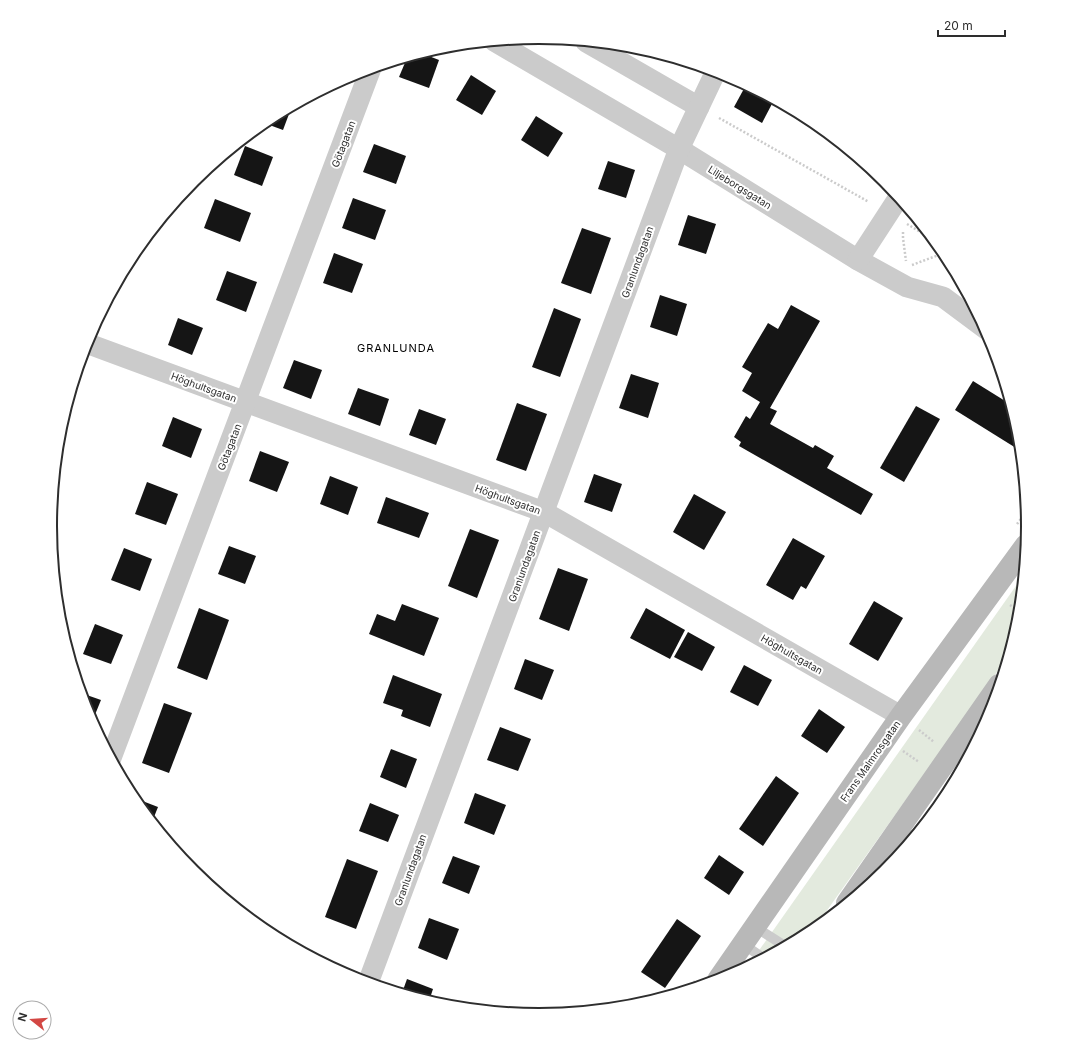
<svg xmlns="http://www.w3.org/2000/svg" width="1078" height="1052" font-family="Inter,sans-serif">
	<rect width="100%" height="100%" fill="#fff"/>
	<path fill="#e3eade" d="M1023 576 1019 622 1007 658 813 930 748 966Z"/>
	<g fill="#151515">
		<path d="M421 53 439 60 429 88 399 77 407 58Z"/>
		<path d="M471 75 496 91 482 115 456 100Z"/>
		<path d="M746 85 774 100 762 123 734 107Z"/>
		<path d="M292 106 283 130 264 123 268 119Z"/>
		<path d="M536 116 563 133 548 157 521 140Z"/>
		<path d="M374 144 406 156 396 184 363 172Z"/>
		<path d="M245 146 273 157 262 186 234 175Z"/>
		<path d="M608 161 635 170 626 198 598 189Z"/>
		<path d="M353 198 386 210 375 240 342 228Z"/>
		<path d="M215 199 251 213 240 242 204 228Z"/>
		<path d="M688 215 716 224 706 254 678 245Z"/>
		<path d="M582 228 611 238 591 294 561 283Z"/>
		<path d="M334 253 363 264 352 293 323 283Z"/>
		<path d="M227 271 257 282 246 312 216 300Z"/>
		<path d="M660 295 687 304 677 336 650 327Z"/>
		<path d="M791 305 820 321 770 408 777 411 770 424 813 448 815 445 834 456 827 468 873 494 861 515 739 446 741 442 734 437 746 416 750 419 760 402 742 391 752 373 742 367 768 323 778 329Z"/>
		<path d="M554 308 581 319 560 377 532 367Z"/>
		<path d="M178 318 203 328 192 355 168 345Z"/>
		<path d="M294 360 322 370 311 399 283 388Z"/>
		<path d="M631 374 659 383 648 418 619 408Z"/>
		<path d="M973 381 1010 404 1019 431 1021 451 955 410Z"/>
		<path d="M358 388 389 399 380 426 348 414Z"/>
		<path d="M517 403 547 414 526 471 496 460Z"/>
		<path d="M916 406 940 419 904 482 880 468Z"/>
		<path d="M419 409 446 419 436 445 409 435Z"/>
		<path d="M173 417 202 429 191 458 162 446Z"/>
		<path d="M260 451 289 462 277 492 249 481Z"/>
		<path d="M594 474 622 484 612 512 584 502Z"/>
		<path d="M330 476 358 487 348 515 320 504Z"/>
		<path d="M147 482 178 494 166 525 135 514Z"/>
		<path d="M694 494 726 512 704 550 673 532Z"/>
		<path d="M386 497 429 513 419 538 377 523Z"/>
		<path d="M470 529 499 540 477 598 448 586Z"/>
		<path d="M793 538 825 556 806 589 801 586 793 600 766 585Z"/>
		<path d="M229 546 256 556 245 584 218 574Z"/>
		<path d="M124 548 152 559 140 591 111 580Z"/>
		<path d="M558 568 588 579 569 631 539 619Z"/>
		<path d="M874 601 903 618 878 661 849 644Z"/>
		<path d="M402 604 439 618 424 656 369 634 377 614 395 621Z"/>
		<path d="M199 608 229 620 207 680 177 668Z"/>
		<path d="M646 608 685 630 670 659 630 638Z"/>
		<path d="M95 624 123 635 111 664 83 654Z"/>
		<path d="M688 632 715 647 702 671 674 657Z"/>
		<path d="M525 659 554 670 542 700 514 689Z"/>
		<path d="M744 665 772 680 758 706 730 692Z"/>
		<path d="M393 675 442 694 430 727 401 716 403 710 383 703Z"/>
		<path d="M81 693 101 700 92 722 87 713Z"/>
		<path d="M164 703 192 713 169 773 142 763Z"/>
		<path d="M819 709 845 727 827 753 801 736Z"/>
		<path d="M500 727 531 739 518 771 487 760Z"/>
		<path d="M391 749 417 759 406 788 380 777Z"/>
		<path d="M776 776 799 793 763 846 739 829Z"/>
		<path d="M475 793 506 805 494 835 464 823Z"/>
		<path d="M132 797 158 807 152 822Z"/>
		<path d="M370 803 399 815 388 842 359 831Z"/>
		<path d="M719 855 744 872 729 895 704 878Z"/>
		<path d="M453 856 480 866 469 894 442 883Z"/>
		<path d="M347 859 378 871 356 929 325 917Z"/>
		<path d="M429 918 459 929 447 960 418 948Z"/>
		<path d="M677 919 701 936 665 988 641 972Z"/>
		<path d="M407 979 433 989 429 1001 402 993Z"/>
	</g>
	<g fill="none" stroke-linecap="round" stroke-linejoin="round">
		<g stroke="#cbcbcb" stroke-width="2.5" stroke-dasharray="2 2" stroke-linecap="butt">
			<path d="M719 118 869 202"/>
			<path d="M907 224 934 240"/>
			<path d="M903 232V238L906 261"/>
			<path d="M912 265 944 253"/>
			<path d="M1017 524 1027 511"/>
			<path d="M1010 605 1020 612"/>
			<path d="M919 730 934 742"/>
			<path d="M903 751 919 762"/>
			<path d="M690 989 695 981"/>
		</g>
		<g stroke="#cbcbcb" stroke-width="10">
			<path d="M899 827 913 838"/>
			<path d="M755 927 785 946"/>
			<path d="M743 944 763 958"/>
		</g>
		<g stroke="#cbcbcb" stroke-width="21">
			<path d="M494 41 679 149 858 260 907 287 943 297 986 329"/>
			<path d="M586 42 699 107"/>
			<path d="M858 260 899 197"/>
			<path d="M86 343 544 512 901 716"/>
			<path d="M111 758 371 68"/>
			<path d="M368 983 679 149 716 71"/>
		</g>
		<g stroke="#b8b8b8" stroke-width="22">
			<path d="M847 903 999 685"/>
			<path d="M718 980 901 716 1026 545"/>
		</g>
	</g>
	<g text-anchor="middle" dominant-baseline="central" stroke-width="4" stroke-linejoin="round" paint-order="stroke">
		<g font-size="10" fill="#2e2e2e" stroke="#fff">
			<text transform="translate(343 144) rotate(-69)">Götagatan</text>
			<text transform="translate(740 187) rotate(32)">Liljeborgsgatan</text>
			<text transform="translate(637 262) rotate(-70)">Granlundagatan</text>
			<text transform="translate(204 387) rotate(20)">Höghultsgatan</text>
			<text transform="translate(229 447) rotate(-69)">Götagatan</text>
			<text transform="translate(508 499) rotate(20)">Höghultsgatan</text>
			<text transform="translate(524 566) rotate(-70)">Granlundagatan</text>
			<text transform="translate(792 654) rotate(30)">Höghultsgatan</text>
			<text transform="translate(870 761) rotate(-55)">Frans Malmrosgatan</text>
			<text transform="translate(410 870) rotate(-70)">Granlundagatan</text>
		</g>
		<g font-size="11" letter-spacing="1" fill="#000" stroke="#fff">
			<text x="396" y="348">GRANLUNDA</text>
		</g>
	</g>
	<path d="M0 0H1078V1052H0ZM57 526a482 482 0 1 1 964 0a482 482 0 1 1-964 0Z" fill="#fff" fill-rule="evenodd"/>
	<path fill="none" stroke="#2e2e2e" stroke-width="2" d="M57 526a482 482 0 1 1 964 0a482 482 0 1 1-964 0Z"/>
	<g transform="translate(32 1020) rotate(287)"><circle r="19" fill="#ffffff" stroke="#ababab"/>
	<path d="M0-3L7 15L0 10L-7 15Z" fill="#d34743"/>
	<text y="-6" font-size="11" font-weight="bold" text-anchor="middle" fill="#2e2e2e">N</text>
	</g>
	<path d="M938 30v6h67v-6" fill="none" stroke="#2e2e2e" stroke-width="2"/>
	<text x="944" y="30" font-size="12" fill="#2e2e2e" stroke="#ffffff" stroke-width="3" paint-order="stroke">20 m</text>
</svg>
